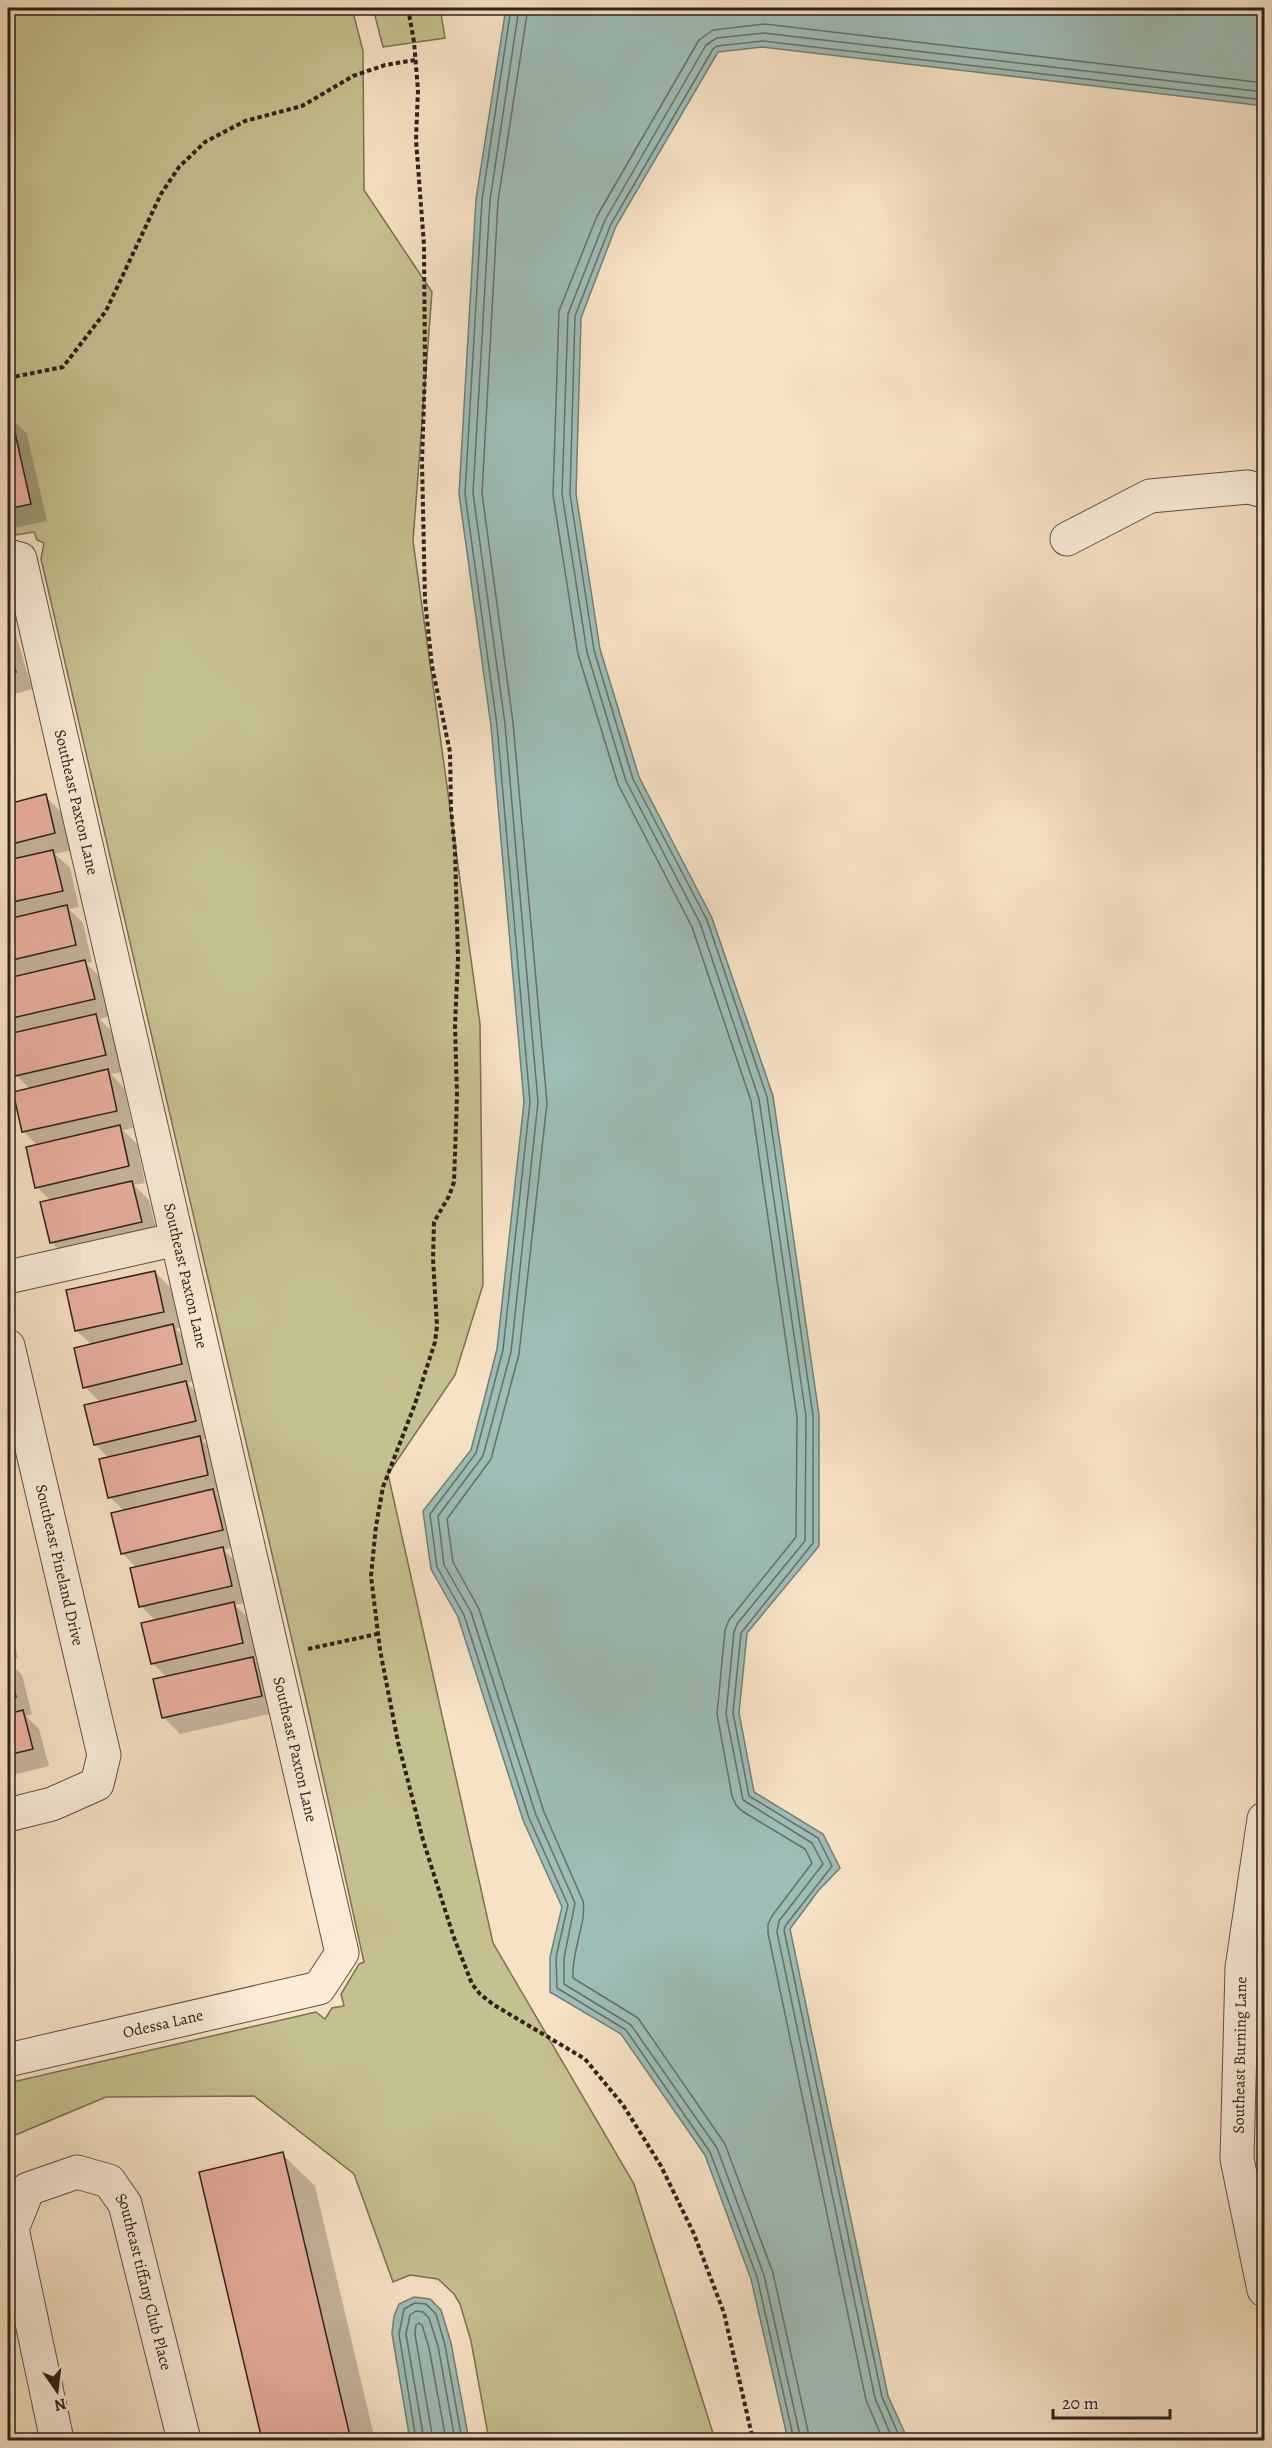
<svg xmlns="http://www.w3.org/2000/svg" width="1272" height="2448" font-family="Alegreya,serif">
	<rect width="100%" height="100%" fill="#f7e2c4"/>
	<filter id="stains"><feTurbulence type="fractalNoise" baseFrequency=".00333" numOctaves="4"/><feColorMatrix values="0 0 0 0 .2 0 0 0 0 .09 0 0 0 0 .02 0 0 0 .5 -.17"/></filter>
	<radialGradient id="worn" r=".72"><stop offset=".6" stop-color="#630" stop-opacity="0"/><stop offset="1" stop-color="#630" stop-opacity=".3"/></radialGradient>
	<g fill="#c5c08f" stroke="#787154" stroke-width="1.5">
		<path d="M8 8H352L363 51 364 190 432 292 413 541 480 1024 483 1285 455 1375 388 1474 493 1943 634 2184 712 2430 714 2440H489L471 2341 460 2304 454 2294 438 2279 410 2275 393 2282 354 2174 254 2096 106 2097 8 2138V2083L316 2012 325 2019 332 2008 344 2006 341 1994 359 1964 364 1962 308 1709 41 559 44 543 37 540 34 532 16 535 8 496Z"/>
		<path d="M373 8H440L445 38 383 47Z"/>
	</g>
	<g fill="#9dbdb6" stroke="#707f78" stroke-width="1.5">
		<path d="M506 8H1264V106L762 47 718 52 616 226 581 318 576 494 600 649 639 777 712 918 773 1096 819 1415V1546L747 1633 739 1713 754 1792 823 1834 840 1868 818 1891 790 1929 888 2396 908 2440H788L751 2279 705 2155 621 2034 550 1992V1957L562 1907 523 1820 458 1617 431 1569 423 1511 471 1450 497 1349 524 1102 491 726 459 494 476 199Z"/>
		<path d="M414 2297 430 2299 441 2310 451 2343 469 2440H410L392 2334 394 2316 399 2304Z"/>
	</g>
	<g fill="#0003">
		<path d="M10 417 27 434 47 521 8 529V418Z"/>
		<path d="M8 623 15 631 32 689 8 696Z"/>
		<path d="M45 796 62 813 71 850 55 854 70 868 79 907 69 909 83 923 92 962 86 963 102 979 111 1016 99 1019 113 1032 122 1072 111 1074 124 1088 133 1128 123 1130 137 1144 145 1183 134 1185 149 1200 158 1238 68 1259 51 1242V1201L37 1187 38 1146 24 1132 15 1093 30 1089 17 1076 8 1035 13 1034 8 1029V805Z"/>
		<path d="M155 1272 172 1289 180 1328 176 1329 189 1343 198 1380 187 1383 203 1399 212 1437 202 1440 216 1454 224 1491 216 1493 230 1507 239 1546 224 1550 239 1565 248 1602 235 1605 250 1620 259 1660H255L270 1675 278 1712 180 1734 163 1717 167 1677 152 1663 156 1621 141 1606 137 1568 122 1553 124 1511 110 1497 109 1458 95 1444 100 1402 85 1387 92 1345 76 1330Z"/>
		<path d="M8 1619 18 1658 8 1661 22 1675 32 1714 26 1716 39 1729 49 1766 8 1776Z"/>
		<path d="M282 2154 315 2186 375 2440H264L201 2173Z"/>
	</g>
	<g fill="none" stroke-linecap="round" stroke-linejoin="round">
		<g stroke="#647068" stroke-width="1.5">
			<path d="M511 8 482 200 465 494 497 725 530 1102 503 1350 476 1453 430 1514 437 1567 464 1615 529 1818 568 1905 556 1957 557 1988 626 2030 710 2152 757 2277 794 2440"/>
			<path d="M519 8 490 200 473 493 505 724 538 1102 511 1352 483 1456 438 1516 444 1565 471 1612 536 1815 575 1903 564 1958V1984L631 2025 717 2148 764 2275 801 2440"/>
			<path d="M528 8 498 201 482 493 513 723 547 1103 519 1354 491 1459 447 1519 453 1562 479 1609 544 1812 583 1901C587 1922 571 1952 573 1978L638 2018 725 2144 773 2273 810 2440"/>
			<path d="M416 2440 399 2334 404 2309 415 2303 426 2304 436 2314 445 2345 462 2440"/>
			<path d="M424 2440 406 2334 410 2315 416 2311 423 2312 429 2318 438 2346 455 2440"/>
			<path d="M433 2440 415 2334 416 2325 419 2323 422 2325 429 2348 446 2440"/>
			<path d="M883 2440 866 2400 768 1933V1924L772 1916 812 1863 805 1849 742 1811 736 1805 732 1796 717 1714 725 1630 729 1620 796 1537 797 1417 751 1101 692 927 618 784 578 654 553 495 559 311 597 216 699 40 713 30 765 24 1264 83"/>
			<path d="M893 2440 875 2398 777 1932 779 1921 823 1864 812 1843 743 1800 726 1714 734 1632 737 1624 805 1541 806 1416 759 1099 700 923 626 781 587 652 562 494 568 314 605 220 706 45 717 38 764 33 1264 92"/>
			<path d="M901 2440 882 2397 784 1930 786 1925 832 1866 818 1838 749 1796 733 1713 741 1633 813 1543V1416L767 1097 707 920 633 779 594 650 570 494 575 316 611 224 713 49 717 46 763 41 1264 100"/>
		</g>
	</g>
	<g fill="#eaaf9f" stroke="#2c221a" stroke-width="1.5">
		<path d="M11 415 31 504 8 509V416Z"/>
		<path d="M8 643 16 672 8 675Z"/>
		<path d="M46 794 55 833 8 845V804Z"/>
		<path d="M53 850 63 891 8 903V860Z"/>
		<path d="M67 905 76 945 8 961V919Z"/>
		<path d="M85 960 95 999 8 1019V978Z"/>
		<path d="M96 1014 106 1055 15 1076 8 1034Z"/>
		<path d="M108 1069 117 1111 22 1132 13 1092Z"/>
		<path d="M120 1125 129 1166 35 1188 26 1147Z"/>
		<path d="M132 1181 142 1222 50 1243 40 1202Z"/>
		<path d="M155 1271 164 1312 75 1331 66 1290Z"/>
		<path d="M173 1324 182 1364 83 1388 74 1348Z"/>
		<path d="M186 1381 196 1421 94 1445 84 1405Z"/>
		<path d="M200 1436 208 1475 108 1498 99 1459Z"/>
		<path d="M213 1489 223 1530 121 1554 111 1513Z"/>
		<path d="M223 1547 232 1586 139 1607 130 1568Z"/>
		<path d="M234 1602 243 1643 151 1664 141 1623Z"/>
		<path d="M253 1657 262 1696 162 1718 153 1679Z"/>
		<path d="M8 1664 16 1697 8 1699Z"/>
		<path d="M23 1710 33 1749 8 1755V1714Z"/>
		<path d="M283 2152 351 2440H262L199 2172Z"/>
	</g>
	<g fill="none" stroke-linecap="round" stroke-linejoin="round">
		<defs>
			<g id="minor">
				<path d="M1067 539 1150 496 1248 487 1264 491"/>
				<path id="s1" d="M8 556 20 559 342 1953 319 1988 8 2060"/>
				<path d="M8 1277 177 1239"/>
				<path id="s2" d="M8 1346 104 1755 97 1784 52 1804 8 1815"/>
				<path d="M1264 1819 1242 1968 1237 2159 1264 2290"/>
				<path id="s3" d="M57 2440 12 2229 28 2189 77 2172 109 2181 125 2204 184 2440"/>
			</g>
		</defs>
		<use href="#minor" stroke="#5f5244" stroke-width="35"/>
		<g stroke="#2c221a" stroke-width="4" stroke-dasharray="4.5 3" stroke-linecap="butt">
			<path d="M408 8 414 42 418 90 416 140 424 245 425 369 422 462 425 600 432 666 450 752 451 809 455 851 458 958 455 1025 457 1096 454 1182 449 1196 434 1222 433 1259 437 1326 435 1342 415 1404 383 1487 376 1526 371 1576 380 1650 398 1742 423 1840 453 1935 472 1984 480 1994 494 2005 585 2059 623 2105 661 2166 694 2234 724 2313 753 2440"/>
			<path d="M8 378 63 367 106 311 161 194 179 167 205 142 245 121 302 106 353 76 385 65 415 60"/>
			<path d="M308 1649 377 1634"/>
		</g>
		<use href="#minor" stroke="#faecd9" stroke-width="33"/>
	</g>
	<g text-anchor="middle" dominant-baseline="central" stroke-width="5" stroke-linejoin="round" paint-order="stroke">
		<g font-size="16" fill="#2c221a" stroke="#faecd9">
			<text stroke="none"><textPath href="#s1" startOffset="262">Southeast Paxton Lane</textPath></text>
			<text stroke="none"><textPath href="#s1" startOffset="748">Southeast Paxton Lane</textPath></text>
			<text stroke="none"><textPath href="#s2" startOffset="225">Southeast Pineland Drive</textPath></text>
			<text stroke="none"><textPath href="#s1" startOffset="1234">Southeast Paxton Lane</textPath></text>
			<text transform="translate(163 2024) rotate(-13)">Odessa Lane</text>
			<text transform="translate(1240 2055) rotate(-89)">Southeast Burning Lane</text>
			<text stroke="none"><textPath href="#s3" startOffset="452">Southeast tiffany Club Place</textPath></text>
		</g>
	</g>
	<rect width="1272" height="2448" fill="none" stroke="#f7e2c4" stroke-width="30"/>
	<rect x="9" y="9" width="1254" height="2430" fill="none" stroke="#2c221a" stroke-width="3"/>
	<rect x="15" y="15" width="1242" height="2418" fill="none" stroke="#2c221a" stroke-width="1.5"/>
	<g transform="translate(57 2391) rotate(166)" stroke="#faecd9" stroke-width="4.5" paint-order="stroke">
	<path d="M0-4.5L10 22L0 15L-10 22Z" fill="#2c221a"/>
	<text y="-9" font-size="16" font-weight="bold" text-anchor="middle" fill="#2c221a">N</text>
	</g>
	<path d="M1053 2409v9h117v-9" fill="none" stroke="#2c221a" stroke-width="3"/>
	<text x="1062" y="2409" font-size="18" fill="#2c221a" stroke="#faecd9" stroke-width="4.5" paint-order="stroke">20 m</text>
	<rect width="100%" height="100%" filter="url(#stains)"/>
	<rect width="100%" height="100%" fill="url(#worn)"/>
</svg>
